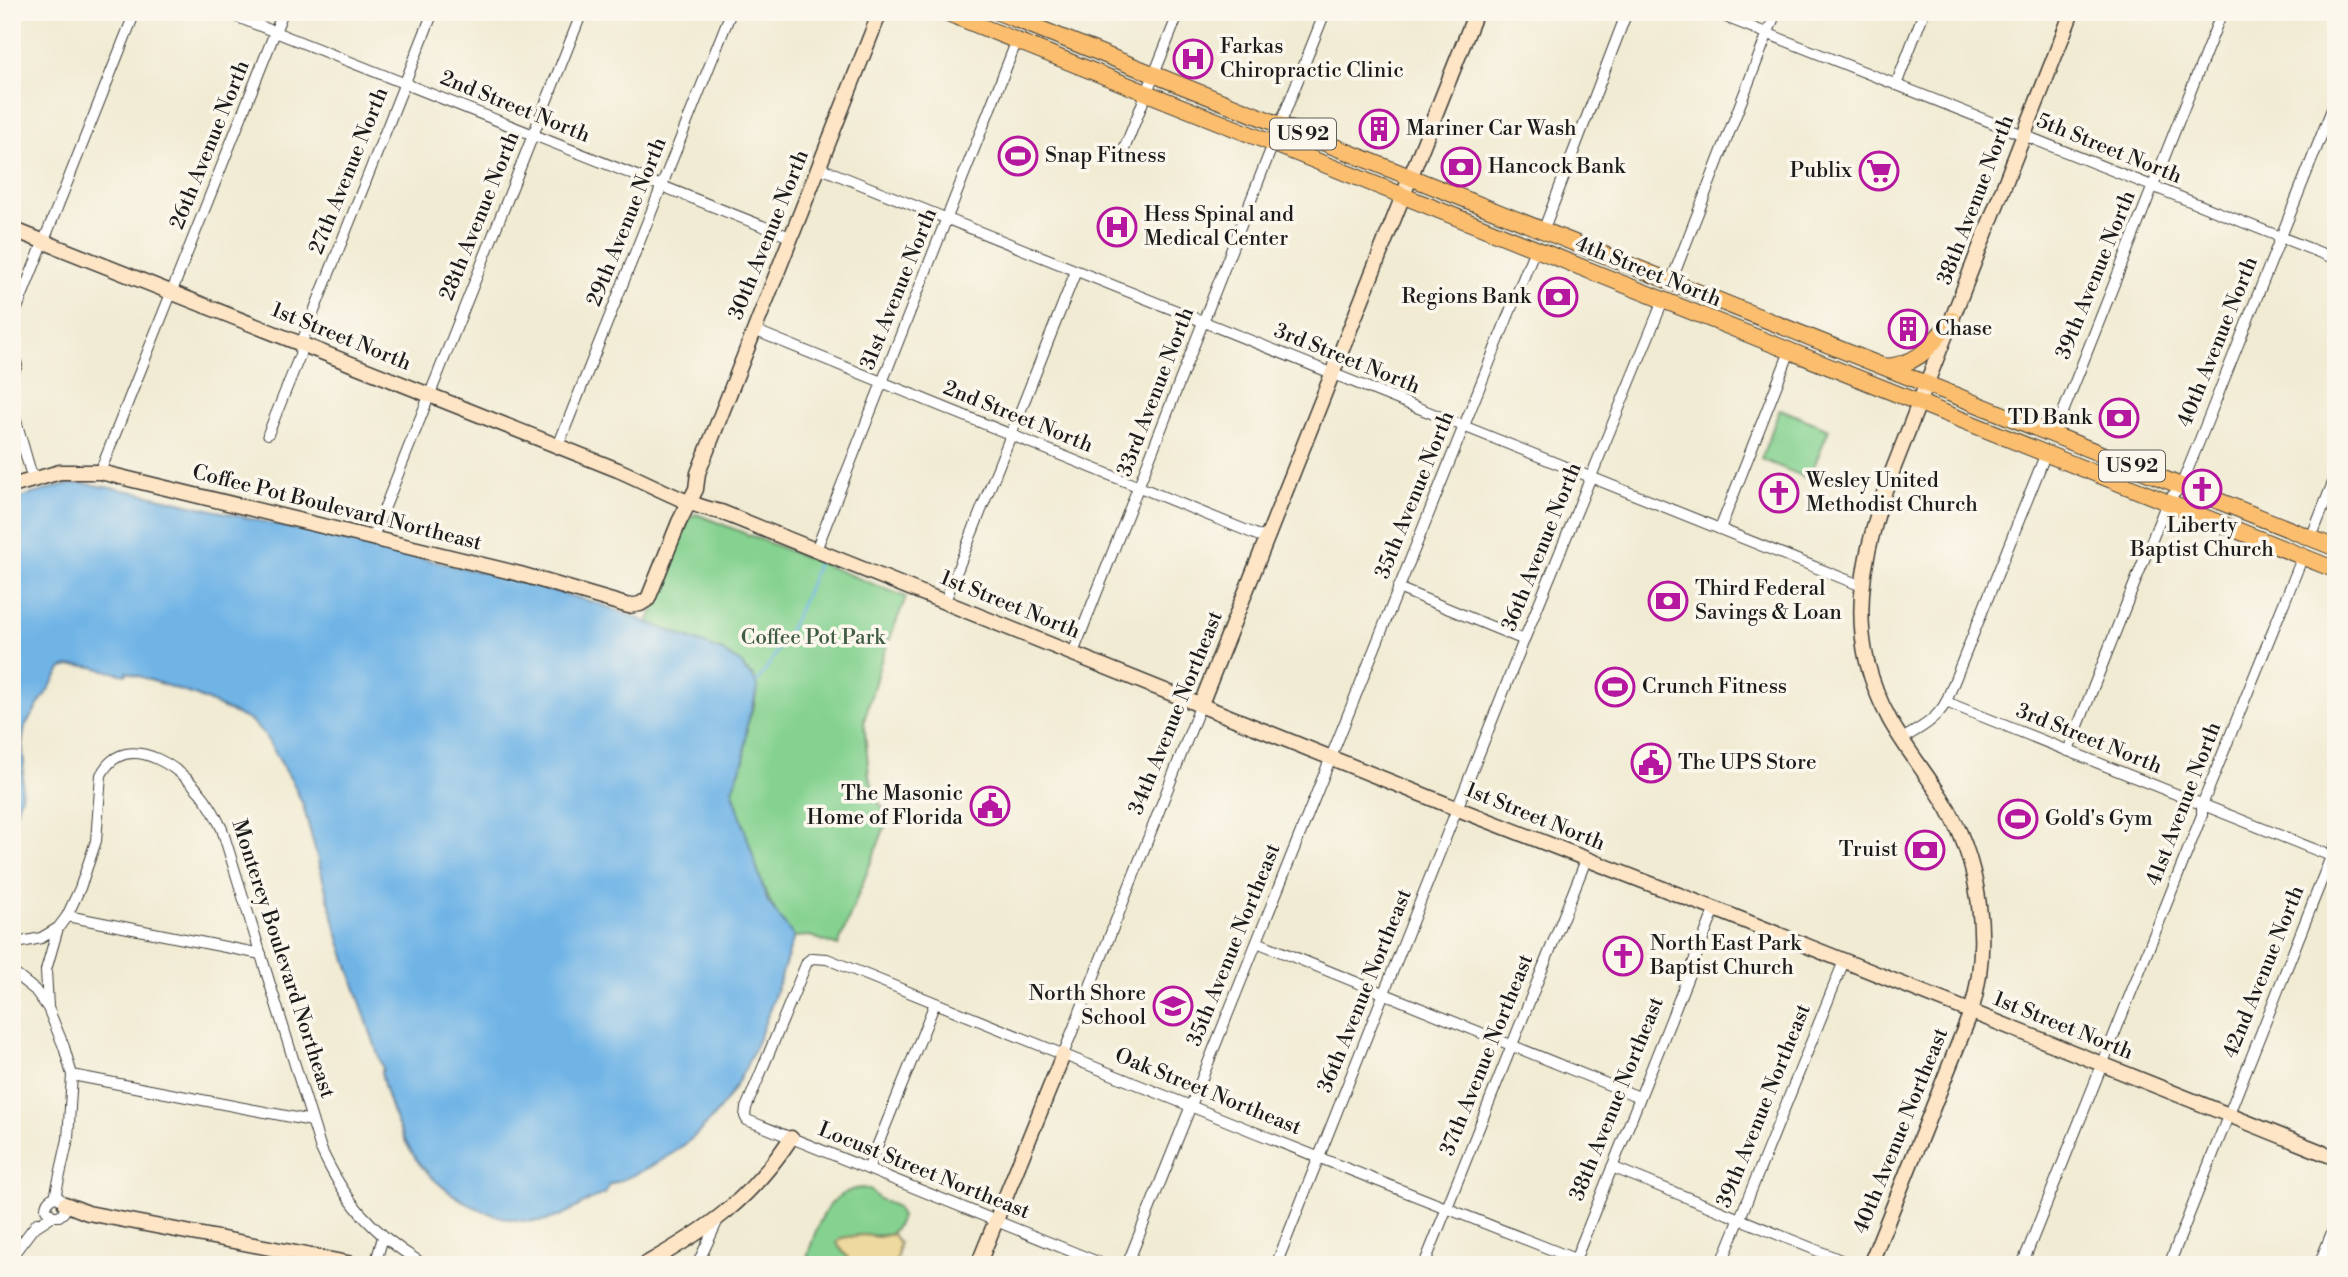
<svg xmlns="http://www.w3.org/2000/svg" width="2348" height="1277" font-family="'Libre Bodoni',serif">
	<rect width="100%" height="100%" fill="#fbf7ec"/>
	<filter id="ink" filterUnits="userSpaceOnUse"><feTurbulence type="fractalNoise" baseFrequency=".0143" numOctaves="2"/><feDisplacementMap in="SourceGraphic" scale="14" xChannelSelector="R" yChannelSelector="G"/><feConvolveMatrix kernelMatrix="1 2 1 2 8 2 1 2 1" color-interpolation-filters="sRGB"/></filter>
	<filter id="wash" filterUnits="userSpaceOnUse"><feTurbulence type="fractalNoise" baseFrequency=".00686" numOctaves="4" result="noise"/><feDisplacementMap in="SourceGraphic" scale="28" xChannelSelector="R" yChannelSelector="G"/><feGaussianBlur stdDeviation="1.57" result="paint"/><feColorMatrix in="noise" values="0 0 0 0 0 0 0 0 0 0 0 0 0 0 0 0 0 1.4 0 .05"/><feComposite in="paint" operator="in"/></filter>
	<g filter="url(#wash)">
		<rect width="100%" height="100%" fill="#f1ebd3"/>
		<g fill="#85d290" stroke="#507756" stroke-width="2">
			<path d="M1780 409 1829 429 1809 479 1761 459Z"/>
			<path d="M696 514 906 597 881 661 864 721 869 776 880 805 890 814 838 946 810 936 794 937C758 898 749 839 732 789L744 760 747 725 755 702 753 676 722 651 648 623 689 519Z"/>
			<path d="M862 1188 870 1190 879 1199 897 1207 901 1217C893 1239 883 1236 864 1235 858 1235 848 1237 841 1238L839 1247 848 1258V1265H805C814 1236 823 1191 862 1188Z"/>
		</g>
		<path fill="#eeda9e" stroke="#857b5d" stroke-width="2" d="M893 1234 899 1243 896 1265H848V1258L837 1243 841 1238 863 1235 878 1237Z"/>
		<path fill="#70b4e6" stroke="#466881" stroke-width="2" d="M83 483 140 493 511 579 600 604 722 651 742 664 746 672 753 676 758 688 747 725 744 760 732 789 767 900 794 937C755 1054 736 1139 609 1185L605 1194C584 1199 569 1216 547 1220 503 1227 454 1202 425 1170 404 1148 387 1102 381 1072L383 1069 340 942 303 805 293 783 264 734 251 721 223 708 197 696 127 672 126 675C103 671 86 661 62 668L25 726 22 744 24 762 21 796 12 823V500L63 485Z"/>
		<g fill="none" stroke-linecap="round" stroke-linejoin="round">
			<path stroke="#70b4e6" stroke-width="2.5" d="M757 682C784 645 803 605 818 562"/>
		</g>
	</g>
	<g filter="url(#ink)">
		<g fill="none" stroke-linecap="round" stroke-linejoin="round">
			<defs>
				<g id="street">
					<path d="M225 12 790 237"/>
					<path d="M1713 12 2336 259"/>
					<path d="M1896 85 1924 12"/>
					<path d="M1280 125 1325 12"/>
					<path d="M1121 157 1179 12"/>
					<path d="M818 167 1862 586"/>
					<path d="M1543 231 1627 12"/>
					<path d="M1671 282 1776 12"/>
					<path d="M12 321 135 12"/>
					<path d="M754 330 1267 539"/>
					<path d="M12 352 17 365 12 375"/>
					<path d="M12 407 33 480"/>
					<path d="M268 434 300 355 301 344 433 12"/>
					<path d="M2054 435 2222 12"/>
					<path d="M558 446 731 12"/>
					<path d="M100 472 283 12"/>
					<path d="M1720 529 1790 351"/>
					<path d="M373 537 582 12"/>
					<path d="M2311 538 2336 475"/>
					<path d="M816 550 1017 40"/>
					<path d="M1398 588 1524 640"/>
					<path d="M945 601 1076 271"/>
					<path d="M1073 653 1273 144"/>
					<path d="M1946 702 2336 858"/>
					<path d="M1900 740C1917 730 1936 721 1946 702L2046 453"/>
					<path d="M2068 751 2167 502 2181 486 2205 427 2336 99"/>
					<path d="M67 916 261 954"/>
					<path d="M1257 942 1639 1097"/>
					<path d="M12 944 41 938 58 928 67 916 80 888 96 841 101 775C127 725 189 772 209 805 214 812 218 821 222 829L321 1149C345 1201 371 1232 420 1262"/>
					<path d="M12 972 35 990 48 1008 64 1047 72 1075 68 1139 55 1197"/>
					<path d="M48 1007 46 970 58 928"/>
					<path d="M1063 1055 1201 704"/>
					<path d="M72 1075 312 1121"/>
					<path d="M1612 1167 1853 1265"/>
					<path d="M868 1169 935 1003"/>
					<path d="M35 1227 52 1216H59L64 1212 65 1204 58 1197C50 1197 46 1202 46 1209L52 1216"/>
					<path d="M12 1256 37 1223"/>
					<path d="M1574 1263 1715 909"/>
					<path d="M375 1265 383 1237"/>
					<path d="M697 1265 718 1220"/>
					<path d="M1105 1265 747 1120 745 1116 746 1108 807 962 812 958 827 959 1257 1133 1575 1259"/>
					<path d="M1127 1265 1535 249"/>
					<path d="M1276 1265 1524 640 1663 301"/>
					<path d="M1424 1265 1586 860"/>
					<path d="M1721 1265 1844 961"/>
					<path d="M2022 1265 2202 815V805L2303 556"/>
					<path d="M2169 1265 2336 844"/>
					<path d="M2319 1265 2336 1222"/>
				</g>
				<g id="secondary">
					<path d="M12 229 618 470C653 485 684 504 721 512L1458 809 1715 909 2336 1158"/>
					<path d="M12 486 60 472H100L520 574 629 606 640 604 648 599 679 522 696 489 698 473 880 12"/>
					<path d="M1201 704 1476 12"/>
					<path d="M65 1204 88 1213 358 1265"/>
					<path d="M644 1265C708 1229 750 1200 791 1138"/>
					<path d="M978 1265 1063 1055"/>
					<path d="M1870 1265 1971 1012C1992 942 1980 858 1941 797 1909 748 1882 721 1867 662 1853 602 1867 546 1885 490L2072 12"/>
				</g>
				<g id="primary">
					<path d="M945 12 2336 570"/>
					<path d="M998 12 2336 548"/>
					<path d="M1886 367C1923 363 1930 345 1952 320"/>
				</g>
			</defs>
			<use href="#street" stroke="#3c3b37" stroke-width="12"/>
			<use href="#secondary" stroke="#3c3b37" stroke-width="17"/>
			<use href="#primary" stroke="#3c3b37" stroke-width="18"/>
			<use href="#street" stroke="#fff" stroke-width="10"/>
			<use href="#secondary" stroke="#fde5c5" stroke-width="14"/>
			<use href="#primary" stroke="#fbbe6e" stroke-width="16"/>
		</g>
	</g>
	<defs>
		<symbol id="hospital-ring" viewBox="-11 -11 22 22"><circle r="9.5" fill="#fbf7ec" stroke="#b5179e" stroke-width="1.5"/><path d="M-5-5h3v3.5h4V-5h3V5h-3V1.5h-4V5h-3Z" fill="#b5179e"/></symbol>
		<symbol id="building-ring" viewBox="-11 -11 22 22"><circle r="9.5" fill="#fbf7ec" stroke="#b5179e" stroke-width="1.5"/><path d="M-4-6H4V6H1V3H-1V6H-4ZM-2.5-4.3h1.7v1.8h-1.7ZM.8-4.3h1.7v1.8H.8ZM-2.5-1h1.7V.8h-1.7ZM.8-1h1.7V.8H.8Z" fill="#b5179e"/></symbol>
		<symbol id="stadium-ring" viewBox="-11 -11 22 22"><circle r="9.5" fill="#fbf7ec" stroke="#b5179e" stroke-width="1.5"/><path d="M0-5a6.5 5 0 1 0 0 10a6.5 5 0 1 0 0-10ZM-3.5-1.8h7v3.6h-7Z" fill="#b5179e"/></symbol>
		<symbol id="bank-ring" viewBox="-11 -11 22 22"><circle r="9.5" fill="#fbf7ec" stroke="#b5179e" stroke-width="1.5"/><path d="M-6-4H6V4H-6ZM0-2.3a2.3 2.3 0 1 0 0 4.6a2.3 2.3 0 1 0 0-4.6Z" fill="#b5179e"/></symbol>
		<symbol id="supermarket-ring" viewBox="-11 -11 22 22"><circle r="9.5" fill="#fbf7ec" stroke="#b5179e" stroke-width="1.5"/><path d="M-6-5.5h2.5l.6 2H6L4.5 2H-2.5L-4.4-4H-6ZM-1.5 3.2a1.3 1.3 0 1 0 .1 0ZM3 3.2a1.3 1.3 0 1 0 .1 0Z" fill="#b5179e"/></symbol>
		<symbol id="church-ring" viewBox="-11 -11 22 22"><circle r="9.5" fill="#fbf7ec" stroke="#b5179e" stroke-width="1.5"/><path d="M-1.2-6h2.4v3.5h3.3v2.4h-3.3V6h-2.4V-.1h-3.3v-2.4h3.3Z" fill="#b5179e"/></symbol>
		<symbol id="civic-ring" viewBox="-11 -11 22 22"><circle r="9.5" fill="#fbf7ec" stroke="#b5179e" stroke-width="1.5"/><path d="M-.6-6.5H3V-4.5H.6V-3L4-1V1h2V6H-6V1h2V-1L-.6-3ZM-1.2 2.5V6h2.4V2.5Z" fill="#b5179e"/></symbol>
		<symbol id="school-ring" viewBox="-11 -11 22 22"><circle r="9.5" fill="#fbf7ec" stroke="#b5179e" stroke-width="1.5"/><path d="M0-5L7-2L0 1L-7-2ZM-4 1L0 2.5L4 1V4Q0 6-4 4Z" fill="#b5179e"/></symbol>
	</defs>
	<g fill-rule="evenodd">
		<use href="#hospital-ring" x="1171" y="37" width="44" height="44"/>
		<use href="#building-ring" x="1357" y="107" width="44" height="44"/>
		<use href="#stadium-ring" x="996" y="134" width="44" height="44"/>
		<use href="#bank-ring" x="1439" y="145" width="44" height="44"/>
		<use href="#supermarket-ring" x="1857" y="149" width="44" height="44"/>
		<use href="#hospital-ring" x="1095" y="205" width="44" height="44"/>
		<use href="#bank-ring" x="1536" y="275" width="44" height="44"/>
		<use href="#building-ring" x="1886" y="307" width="44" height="44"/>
		<use href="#bank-ring" x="2097" y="396" width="44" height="44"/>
		<use href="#church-ring" x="2180" y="467" width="44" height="44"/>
		<use href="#church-ring" x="1757" y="471" width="44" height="44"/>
		<use href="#bank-ring" x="1646" y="579" width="44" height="44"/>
		<use href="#stadium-ring" x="1593" y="665" width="44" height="44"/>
		<use href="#civic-ring" x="1629" y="741" width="44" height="44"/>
		<use href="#civic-ring" x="968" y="784" width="44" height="44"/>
		<use href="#stadium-ring" x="1996" y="797" width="44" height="44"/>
		<use href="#bank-ring" x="1903" y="828" width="44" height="44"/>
		<use href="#church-ring" x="1601" y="934" width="44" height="44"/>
		<use href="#school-ring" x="1151" y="984" width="44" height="44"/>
	</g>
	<g text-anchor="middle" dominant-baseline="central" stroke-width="7" stroke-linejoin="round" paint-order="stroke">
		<g fill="#fbf7ec" stroke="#5f5e5a" stroke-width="2">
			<rect x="1270" y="118.5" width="66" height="31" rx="5"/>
			<rect x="2099" y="450.5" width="66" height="31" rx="5"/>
		</g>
		<g font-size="19" font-weight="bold" fill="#1c1c1c">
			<text x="1303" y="134">US 92</text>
			<text x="2132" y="466">US 92</text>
		</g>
		<g font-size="21" fill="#1c1c1c" stroke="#fbf7ec" text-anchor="start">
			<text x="1220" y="47">Farkas<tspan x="1220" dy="24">Chiropractic Clinic</tspan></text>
			<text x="1406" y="129">Mariner Car Wash</text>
			<text x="1045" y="156">Snap Fitness</text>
			<text x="1488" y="167">Hancock Bank</text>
			<text x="1852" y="171" text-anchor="end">Publix</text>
			<text x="1144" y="215">Hess Spinal and<tspan x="1144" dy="24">Medical Center</tspan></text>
			<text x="1531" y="297" text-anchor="end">Regions Bank</text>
			<text x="1935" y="329">Chase</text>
			<text x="2092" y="418" text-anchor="end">TD Bank</text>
			<text x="1806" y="481">Wesley United<tspan x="1806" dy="24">Methodist Church</tspan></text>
			<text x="2202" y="526" text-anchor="middle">Liberty<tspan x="2202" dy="24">Baptist Church</tspan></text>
			<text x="1695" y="589">Third Federal<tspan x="1695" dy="24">Savings &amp; Loan</tspan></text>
			<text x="1642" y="687">Crunch Fitness</text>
			<text x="1678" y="763">The UPS Store</text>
			<text x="963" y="794" text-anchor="end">The Masonic<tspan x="963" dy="24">Home of Florida</tspan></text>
			<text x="2045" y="819">Gold's Gym</text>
			<text x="1898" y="850" text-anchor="end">Truist</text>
			<text x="1650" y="944">North East Park<tspan x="1650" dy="24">Baptist Church</tspan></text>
			<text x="1146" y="994" text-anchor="end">North Shore<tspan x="1146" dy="24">School</tspan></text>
		</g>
		<g font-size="21" fill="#1c1c1c" stroke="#fbf7ec">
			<text transform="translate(515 107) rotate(22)">2nd Street North</text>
			<text transform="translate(210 145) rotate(-68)">26th Avenue North</text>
			<text transform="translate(2109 149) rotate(22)">5th Street North</text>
			<text transform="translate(349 171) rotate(-68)">27th Avenue North</text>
			<text transform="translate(1976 200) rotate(-69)">38th Avenue North</text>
			<text transform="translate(480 216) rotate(-68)">28th Avenue North</text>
			<text transform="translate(627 222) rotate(-68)">29th Avenue North</text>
			<text transform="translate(769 235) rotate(-68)">30th Avenue North</text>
			<text transform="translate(1648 272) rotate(22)">4th Street North</text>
			<text transform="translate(2096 275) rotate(-68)">39th Avenue North</text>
			<text transform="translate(899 289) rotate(-68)">31st Avenue North</text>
			<text transform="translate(341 337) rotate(22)">1st Street North</text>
			<text transform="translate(2218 342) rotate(-68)">40th Avenue North</text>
			<text transform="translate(1347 359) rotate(22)">3rd Street North</text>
			<text transform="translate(1156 392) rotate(-69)">33rd Avenue North</text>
			<text transform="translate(1018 417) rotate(22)">2nd Street North</text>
			<text transform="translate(1415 495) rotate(-68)">35th Avenue North</text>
			<text transform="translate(337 508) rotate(14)">Coffee Pot Boulevard Northeast</text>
			<text transform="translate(1542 547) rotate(-68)">36th Avenue North</text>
			<text transform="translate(1010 605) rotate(22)">1st Street North</text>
			<text transform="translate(1176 713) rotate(-68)">34th Avenue Northeast</text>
			<text transform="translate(2089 739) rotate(22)">3rd Street North</text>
			<text transform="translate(2184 804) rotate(-69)">41st Avenue North</text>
			<text transform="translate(1535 817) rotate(22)">1st Street North</text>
			<text transform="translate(1234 945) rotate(-68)">35th Avenue Northeast</text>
			<text transform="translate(283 959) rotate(72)">Monterey Boulevard Northeast</text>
			<text transform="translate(2264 972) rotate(-68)">42nd Avenue North</text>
			<text transform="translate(1365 991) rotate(-68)">36th Avenue Northeast</text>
			<text transform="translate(2063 1026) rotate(22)">1st Street North</text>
			<text transform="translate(1487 1055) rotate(-68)">37th Avenue Northeast</text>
			<text transform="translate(1208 1092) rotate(22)">Oak Street Northeast</text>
			<text transform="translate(1617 1099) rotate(-68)">38th Avenue Northeast</text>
			<text transform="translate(1764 1106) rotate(-68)">39th Avenue Northeast</text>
			<text transform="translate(1901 1131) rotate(-68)">40th Avenue Northeast</text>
			<text transform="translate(924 1171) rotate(22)">Locust Street Northeast</text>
		</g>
		<g font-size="21" fill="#415c45" stroke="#fbf7ec">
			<text x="813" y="638">Coffee Pot Park</text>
		</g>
	</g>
	<rect width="2348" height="1277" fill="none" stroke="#fbf7ec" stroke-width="42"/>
</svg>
